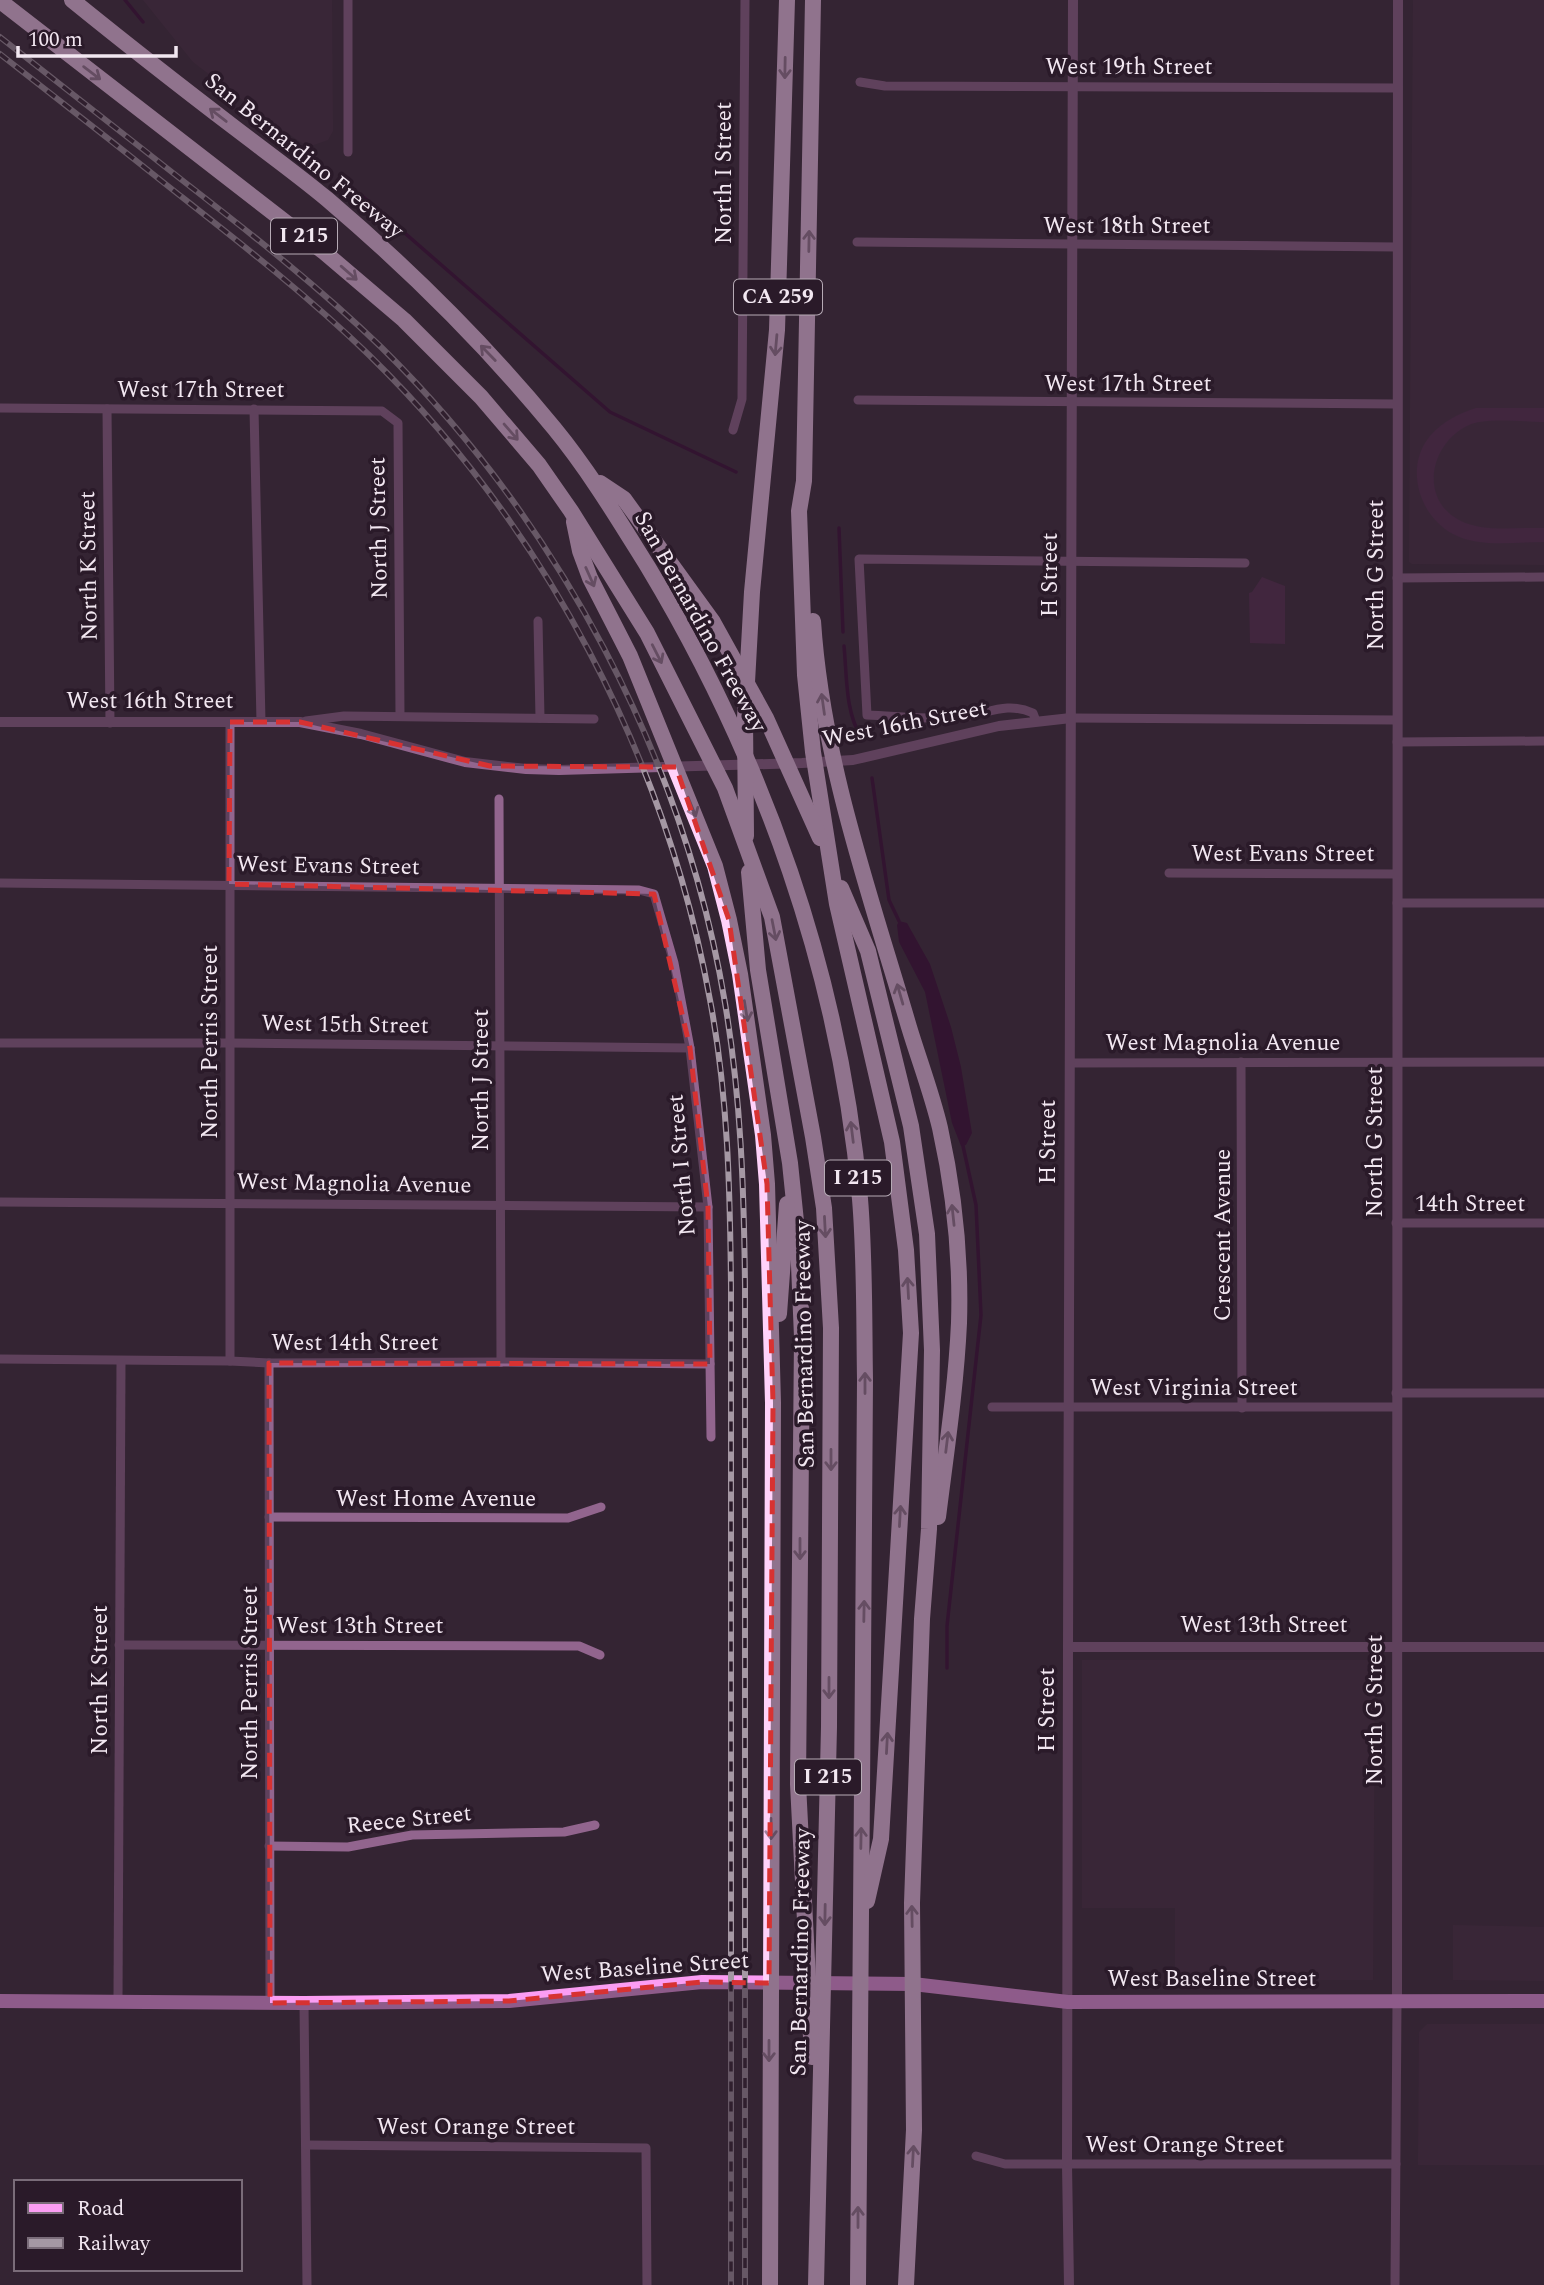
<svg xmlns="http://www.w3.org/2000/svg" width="1544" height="2285" font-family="Spectral,serif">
	<rect width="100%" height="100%" fill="#342433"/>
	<g fill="#3f293d">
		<path d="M143 0H332L333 131 328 140 308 147 278 127 193 62Z"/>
		<path d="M1413 0H1544V565L1412 564 1409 562Z"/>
		<path d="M1082 1660H1375L1373 1980H1175V1908H1082Z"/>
		<path d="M1453 1925 1544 1927V1981L1453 1980Z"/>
		<path d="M1427 2024H1544V2165H1418L1419 2032Z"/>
	</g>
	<g fill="#50284d">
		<path d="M1476 408H1544V422C1523 422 1487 417 1469 425 1431 442 1418 498 1459 520 1483 533 1517 527 1544 528V542C1515 542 1479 548 1453 534 1419 516 1404 467 1430 436 1443 421 1458 414 1476 408Z"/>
		<path d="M1262 577 1285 586V644L1250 643 1249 593 1252 592Z"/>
	</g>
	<path fill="#30012e" d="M899 921 907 923 930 964 951 1027 961 1067 972 1133 966 1145 961 1146 952 1123 925 992 899 942 897 925Z"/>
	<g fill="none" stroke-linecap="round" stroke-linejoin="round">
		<g stroke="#30012e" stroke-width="3.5">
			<path d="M125 0 143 22"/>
			<path d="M360 194 610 412 736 472"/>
			<path d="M839 528 843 632"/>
			<path d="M844 646C847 676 845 711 861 737"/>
			<path d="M872 778 889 900 899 921"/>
			<path d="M947 1668V1626L981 1315 976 1205 963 1146"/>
		</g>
		<g stroke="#92658e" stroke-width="9">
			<path d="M348 0V152"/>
			<path d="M860 82 885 86 1398 88"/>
			<path d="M857 242 1397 247"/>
			<path d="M858 400 1397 404"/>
			<path d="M0 408 382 411 398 423 400 716"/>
			<path d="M107 409 110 723"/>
			<path d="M254 409 261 722"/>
			<path d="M733 430 742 399 745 0"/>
			<path d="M1397 578 1544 577"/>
			<path d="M538 621 540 718"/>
			<path d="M1071 718 1397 720"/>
			<path d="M306 721 344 716 594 719"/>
			<path d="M1036 721 1033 713C1006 701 988 714 962 717 931 720 898 716 867 715L859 559 1245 563"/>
			<path d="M230 722V1361"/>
			<path d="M1397 742 1544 741"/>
			<path d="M499 799 501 1362"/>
			<path d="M1169 873 1397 874"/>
			<path d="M0 883 639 890 654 894 674 963 690 1048 708 1207 711 1437"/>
			<path d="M1397 903H1544"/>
			<path d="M0 1043H229L690 1048"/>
			<path d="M1241 1062 1242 1408"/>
			<path d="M1070 1063 1544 1062"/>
			<path d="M0 1202 708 1207"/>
			<path d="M1396 1223H1544"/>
			<path d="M0 1359 230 1361 269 1363 501 1362 710 1364"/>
			<path d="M269 1363 270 2003"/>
			<path d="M1396 1393H1544"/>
			<path d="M992 1407H1396"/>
			<path d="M269 1517 568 1518 601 1507"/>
			<path d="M119 1645 579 1646 600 1655"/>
			<path d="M269 1846 348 1847 412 1835 564 1832 595 1825"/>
			<path d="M118 2000 121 1361"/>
			<path d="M304 2003 307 2285"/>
			<path d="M306 2145 646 2148 647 2285"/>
			<path d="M976 2156 1005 2164H1396"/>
			<path d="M1395 2285 1397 2002"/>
		</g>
		<g stroke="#92658e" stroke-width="10">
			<path d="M0 722H300L361 734 465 762 526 769 559 770 802 763 853 760 999 726 1071 718"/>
			<path d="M1068 1647H1544"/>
			<path d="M1397 2002 1398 0"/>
			<path d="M1069 2285 1067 2165 1068 1647 1073 0"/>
		</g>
		<path stroke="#fb9df3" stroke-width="14" d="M0 2001 304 2003 509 2001 702 1982 913 1984 1068 2002 1544 2001"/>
		<g stroke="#ffd2fa" stroke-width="16">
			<path d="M72 0C125 43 180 86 235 128 265 151 297 174 327 199 408 268 486 345 554 428 590 472 618 519 648 567 764 760 840 975 860 1199 865 1259 864 1320 865 1380 865 1475 864 1570 863 1664 861 1871 859 2078 858 2285"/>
			<path d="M813 0 804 481 799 511 805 675 813 752 837 904 892 1142 906 1250 911 1333 881 1839 867 1901"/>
			<path d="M0 1 324 252 404 320 481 397 539 465 571 511 647 633 725 788 772 917 813 1137 824 1208 831 1328 829 1727 816 2285"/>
			<path d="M600 483 624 499 713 622 766 718 820 838"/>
			<path d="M574 522 580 551 590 578 630 656 715 866 729 920 740 974 763 1135 767 1184 773 1403 770 2285"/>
			<path d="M813 621C822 760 870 894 909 1027 919 1060 932 1094 940 1128 954 1191 961 1258 959 1323 956 1388 946 1453 938 1517"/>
			<path d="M746 836 745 718 752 592 777 330 787 0"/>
			<path d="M749 872 758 970 790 1163 798 1241 802 1337 798 1784 812 2057"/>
			<path d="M841 888 868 951 911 1126 927 1234 932 1350 929 1529 922 1619 912 1903 914 2130 906 2285"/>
			<path d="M779 1314 787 1204"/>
		</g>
		<defs>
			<g id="rail">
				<path d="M0 37C62 86 125 135 187 184 254 236 320 288 381 347 558 521 684 758 725 1003 741 1097 744 1191 745 1286V2285"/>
				<path d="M0 54C59 100 119 147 178 194 244 246 309 297 369 355 545 527 666 758 710 1000 728 1095 730 1190 731 1286V2285"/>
			</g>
		</defs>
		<use href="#rail" stroke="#a598a4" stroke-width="6"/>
		<use href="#rail" stroke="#2a1a29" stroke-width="3.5" stroke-dasharray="10" stroke-linecap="butt"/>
	</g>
	<defs><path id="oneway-shaft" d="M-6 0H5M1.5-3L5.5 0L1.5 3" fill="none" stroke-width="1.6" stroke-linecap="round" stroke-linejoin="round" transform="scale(1.75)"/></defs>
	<g stroke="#9f7f9c">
		<use href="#oneway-shaft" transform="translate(785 68) rotate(91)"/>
		<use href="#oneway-shaft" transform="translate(92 73) rotate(37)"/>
		<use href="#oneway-shaft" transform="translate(218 115) rotate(-142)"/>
		<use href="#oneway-shaft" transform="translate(809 241) rotate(-89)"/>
		<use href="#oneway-shaft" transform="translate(349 273) rotate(41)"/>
		<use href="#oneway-shaft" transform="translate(776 345) rotate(95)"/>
		<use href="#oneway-shaft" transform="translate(488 353) rotate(-134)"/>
		<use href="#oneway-shaft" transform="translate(511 432) rotate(49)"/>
		<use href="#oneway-shaft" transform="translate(590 577) rotate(66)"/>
		<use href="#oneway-shaft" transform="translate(657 654) rotate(63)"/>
		<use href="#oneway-shaft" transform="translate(823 704) rotate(-98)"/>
		<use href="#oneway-shaft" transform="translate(692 807) rotate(68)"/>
		<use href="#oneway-shaft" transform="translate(774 930) rotate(79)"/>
		<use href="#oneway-shaft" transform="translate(900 994) rotate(-106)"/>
		<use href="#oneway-shaft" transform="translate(746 1011) rotate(81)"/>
		<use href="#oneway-shaft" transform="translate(852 1132) rotate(-97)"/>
		<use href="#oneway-shaft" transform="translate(953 1215) rotate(-96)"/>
		<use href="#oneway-shaft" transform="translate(825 1227) rotate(87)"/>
		<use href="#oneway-shaft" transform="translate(908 1288) rotate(-93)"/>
		<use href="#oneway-shaft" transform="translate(865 1383) rotate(-90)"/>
		<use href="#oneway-shaft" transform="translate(947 1442) rotate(-83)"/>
		<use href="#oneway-shaft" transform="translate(831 1460) rotate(90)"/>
		<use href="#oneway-shaft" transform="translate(900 1516) rotate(-87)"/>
		<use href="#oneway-shaft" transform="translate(800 1549) rotate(90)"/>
		<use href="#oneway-shaft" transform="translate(864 1611) rotate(-89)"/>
		<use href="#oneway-shaft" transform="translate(829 1688) rotate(90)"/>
		<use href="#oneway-shaft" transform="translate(887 1743) rotate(-87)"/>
		<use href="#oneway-shaft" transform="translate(771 1829) rotate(90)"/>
		<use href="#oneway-shaft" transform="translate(861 1838) rotate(-89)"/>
		<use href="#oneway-shaft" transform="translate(825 1915) rotate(91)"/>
		<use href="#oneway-shaft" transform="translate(912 1916) rotate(-91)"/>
		<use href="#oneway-shaft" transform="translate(769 2051) rotate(90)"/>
		<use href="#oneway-shaft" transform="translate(913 2156) rotate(-87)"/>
		<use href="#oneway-shaft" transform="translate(858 2217) rotate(-90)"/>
	</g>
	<path d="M0 0H1544V2285H0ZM230 722H300L490 766 676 767 729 920 767 1184 773 1403 769 1983 702 1982 509 2001 270 2003 269 1363 710 1364 708 1207 690 1048 654 894 229 884Z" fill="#342433" fill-opacity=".55" fill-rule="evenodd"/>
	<path fill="none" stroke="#d73232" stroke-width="5" stroke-dasharray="14 9" stroke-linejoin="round" d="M230 722H300L490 766 676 767 729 920 767 1184 773 1403 769 1983 702 1982 509 2001 270 2003 269 1363 710 1364 708 1207 690 1048 654 894 229 884Z"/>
	<g text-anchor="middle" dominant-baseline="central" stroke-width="7" stroke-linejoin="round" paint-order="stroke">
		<g fill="#2a1a29" stroke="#b6aab5" stroke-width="2">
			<rect x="271" y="218.5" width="66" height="35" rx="5"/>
			<rect x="734" y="279.5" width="88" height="35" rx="5"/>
			<rect x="825" y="1160.5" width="66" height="35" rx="5"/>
			<rect x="795" y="1759.5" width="66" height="35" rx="5"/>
		</g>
		<g font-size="21" font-weight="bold" fill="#f2e7f1">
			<text x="304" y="236">I 215</text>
			<text x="778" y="297">CA 259</text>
			<text x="858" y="1178">I 215</text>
			<text x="828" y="1777">I 215</text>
		</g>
		<g font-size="23" fill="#f2e7f1" stroke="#2a1a29">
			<text x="1129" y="67">West 19th Street</text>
			<text transform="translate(304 156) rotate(39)">San Bernardino Freeway</text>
			<text transform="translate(724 173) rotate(-90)">North I Street</text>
			<text x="1127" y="226">West 18th Street</text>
			<text x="1128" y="384">West 17th Street</text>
			<text x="201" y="390">West 17th Street</text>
			<text transform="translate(379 528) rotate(-91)">North J Street</text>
			<text transform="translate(89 566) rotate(-91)">North K Street</text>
			<text transform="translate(1050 575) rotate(-90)">H Street</text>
			<text transform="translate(1376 575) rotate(-90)">North G Street</text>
			<text transform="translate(700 622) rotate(61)">San Bernardino Freeway</text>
			<text x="150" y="701">West 16th Street</text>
			<text transform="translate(905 724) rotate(-11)">West 16th Street</text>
			<text x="1283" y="854">West Evans Street</text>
			<text transform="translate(328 866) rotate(1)">West Evans Street</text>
			<text transform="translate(345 1025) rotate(1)">West 15th Street</text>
			<text transform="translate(210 1042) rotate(-90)">North Perris Street</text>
			<text x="1223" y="1043">West Magnolia Avenue</text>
			<text transform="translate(481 1080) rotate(-90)">North J Street</text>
			<text transform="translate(1048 1142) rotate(-90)">H Street</text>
			<text transform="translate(1375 1142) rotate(-90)">North G Street</text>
			<text transform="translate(682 1165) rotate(-95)">North I Street</text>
			<text transform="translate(354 1184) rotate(1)">West Magnolia Avenue</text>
			<text x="1470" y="1204">14th Street</text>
			<text transform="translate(1223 1235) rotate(-90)">Crescent Avenue</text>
			<text x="355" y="1343">West 14th Street</text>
			<text transform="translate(805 1344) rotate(-91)">San Bernardino Freeway</text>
			<text x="1194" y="1388">West Virginia Street</text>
			<text x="436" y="1499">West Home Avenue</text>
			<text x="1264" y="1625">West 13th Street</text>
			<text x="360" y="1626">West 13th Street</text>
			<text transform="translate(100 1680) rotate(-90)">North K Street</text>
			<text transform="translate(250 1683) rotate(-90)">North Perris Street</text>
			<text transform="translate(1047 1710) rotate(-90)">H Street</text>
			<text transform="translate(1375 1710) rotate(-90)">North G Street</text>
			<text transform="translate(409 1820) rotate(-6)">Reece Street</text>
			<text transform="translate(801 1952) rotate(-89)">San Bernardino Freeway</text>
			<text transform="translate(645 1968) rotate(-4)">West Baseline Street</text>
			<text x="1212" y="1979">West Baseline Street</text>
			<text x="476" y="2127">West Orange Street</text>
			<text x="1185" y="2145">West Orange Street</text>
		</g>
	</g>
	<rect x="14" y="2180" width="228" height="91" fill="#2a1a29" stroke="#7a6c79" stroke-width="2"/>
	<rect x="28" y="2203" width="35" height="10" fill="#fb9df3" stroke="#7a6c79" stroke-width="2"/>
	<text x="77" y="2215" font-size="21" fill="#f2e7f1">Road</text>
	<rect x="28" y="2238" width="35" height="10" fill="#a598a4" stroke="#7a6c79" stroke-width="2"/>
	<text x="77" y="2250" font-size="21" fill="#f2e7f1">Railway</text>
	<path d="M18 46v10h158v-10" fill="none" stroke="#f2e7f1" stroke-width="3.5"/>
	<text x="28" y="46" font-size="21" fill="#f2e7f1" stroke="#2a1a29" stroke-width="5" paint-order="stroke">100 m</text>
</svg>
